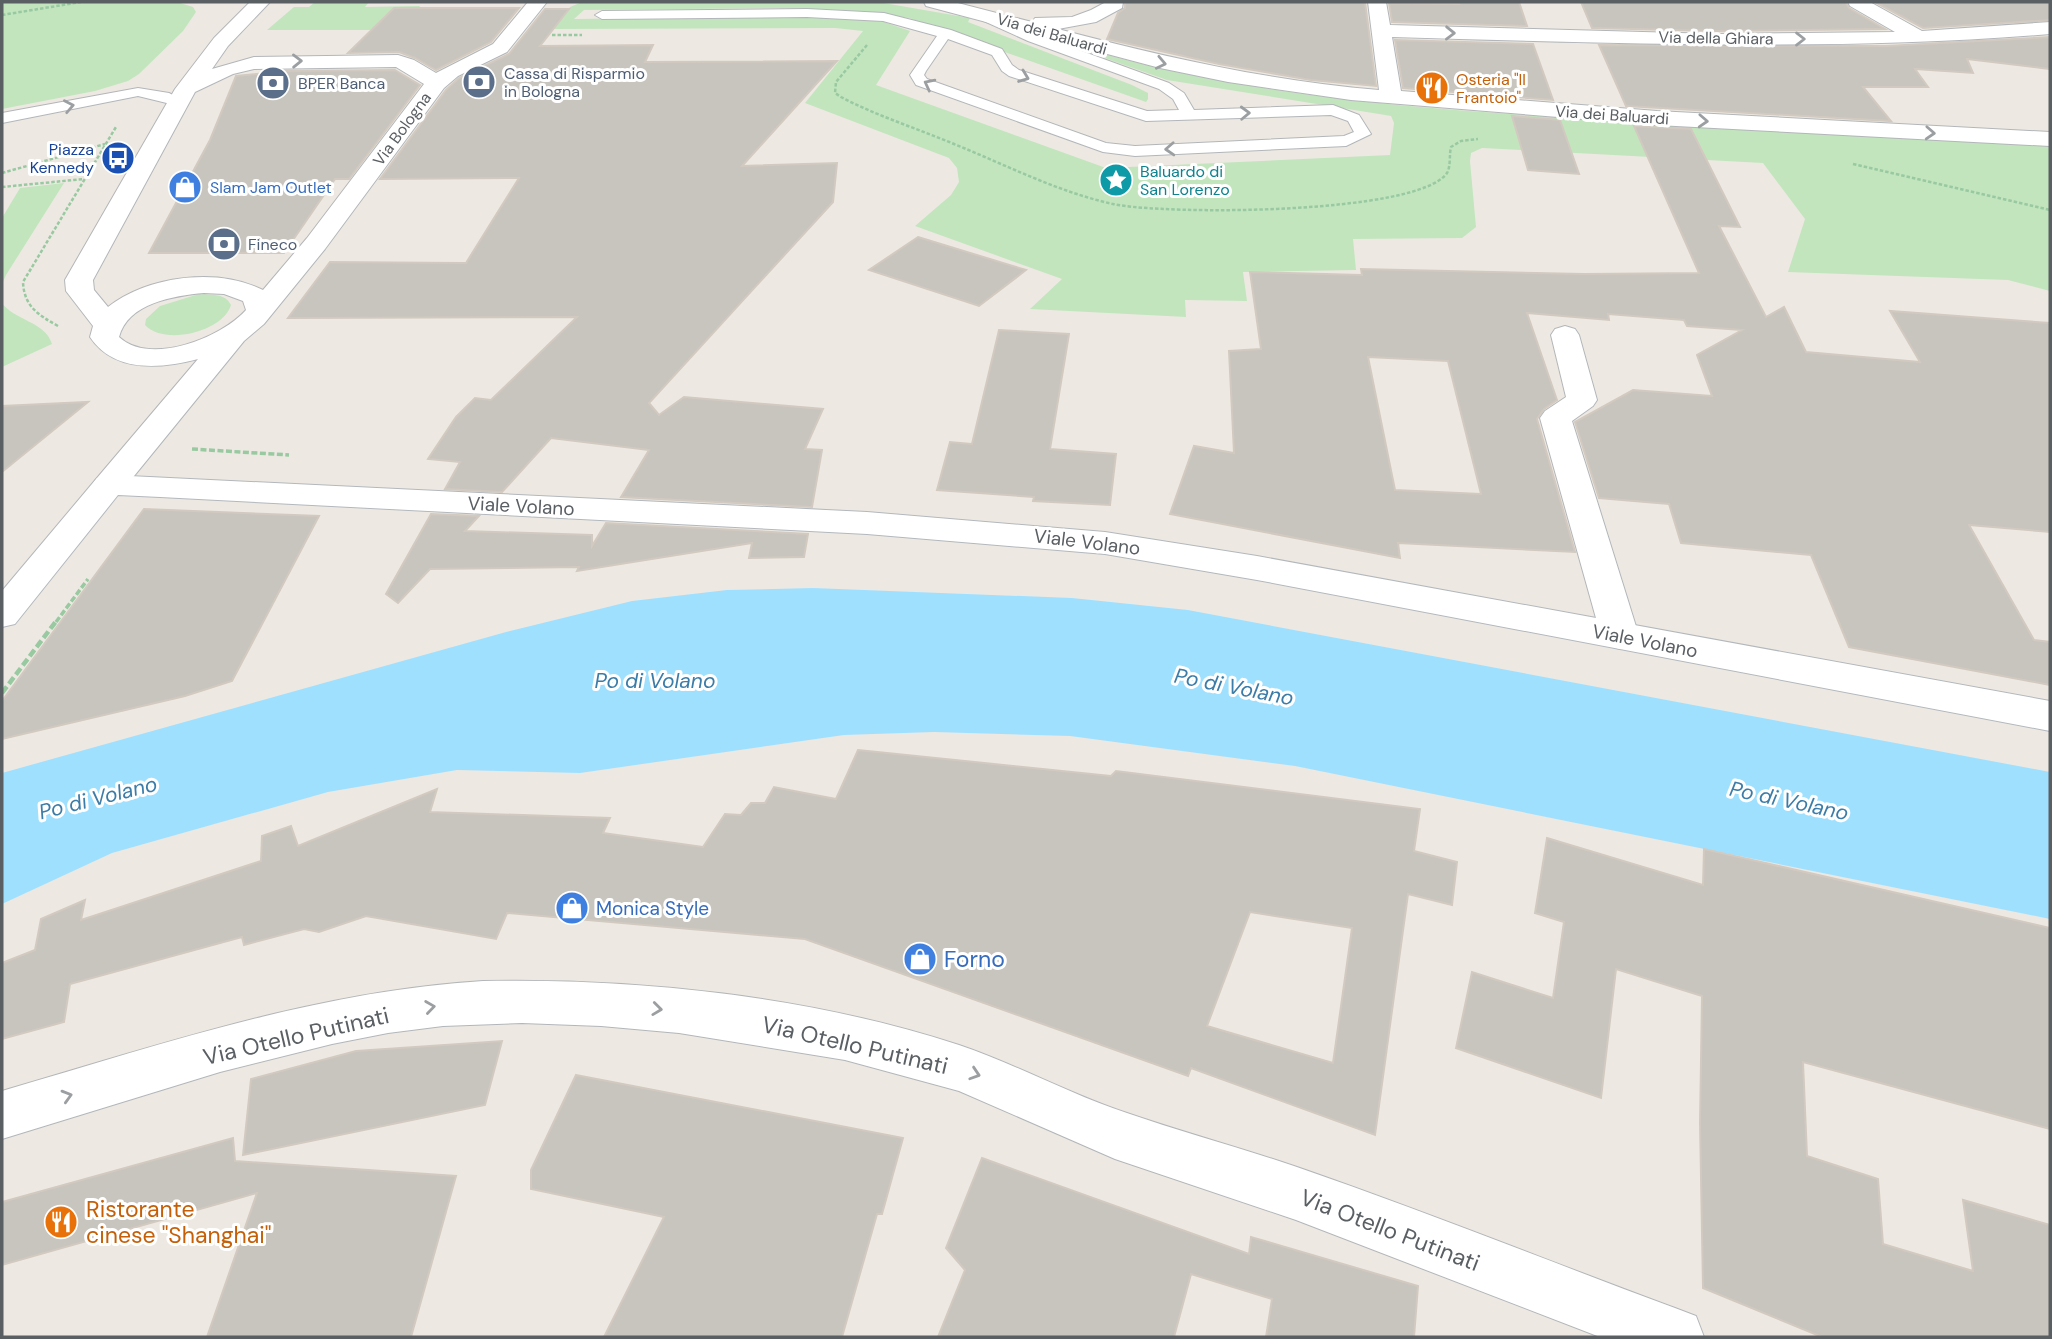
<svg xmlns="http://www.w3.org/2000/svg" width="2052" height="1339" font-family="'DM Sans',sans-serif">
	<rect width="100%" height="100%" fill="#ede9e2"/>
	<g fill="#c2e5be">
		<path d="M2 2H177L193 7 196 12 183 31 139 74 128 81 95 91 2 109Z"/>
		<path d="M315 2H369L365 7 420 6 399 30H267L294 7H309Z"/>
		<path d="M582 2H878L970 18 968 22 1132 85 1148 93V99L1146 102 909 18 843 10 777 8 584 10 574 19 831 16 884 22 910 31 876 85 1106 168 1390 155 1394 123 1391 116 1379 114 1167 80 1031 32C1225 98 1433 111 1637 121 1775 128 1913 135 2050 142V291L2008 280 1788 272 1805 219 1763 163 1482 148 1471 153 1470 161 1476 227 1462 238 1353 239 1356 270 1243 272 1247 301 1185 300 1186 317 1030 309 1062 279 915 226 951 195 959 182 957 168 949 158 805 103 863 31 835 28 553 29 570 7Z"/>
		<path d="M64 183 6 275 2 284V218L20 188Z"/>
		<path d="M199 294C211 295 225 293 231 305 223 332 164 346 145 325L146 319 160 306Z"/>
		<path d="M2 303C15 321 45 321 52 344L2 367Z"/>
	</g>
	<path fill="#a0e0ff" d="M813 588 1072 598 1188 610 2050 772V919L1295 766 1070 736 934 732 844 735 580 773 457 770 328 792 112 853 2 904V773L506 632 632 601 727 590Z"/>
	<g fill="#c8c4be" stroke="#d2cac0" stroke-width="2" fill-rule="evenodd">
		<path d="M1125 2H1365L1376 86 1311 80 1219 64 1107 39 1118 13 1125 8Z"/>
		<path d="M1458 2H1519L1527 26 1392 22 1389 3 1459 4Z"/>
		<path d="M1581 2H1845L1849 8 1885 29 1716 31 1592 28Z"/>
		<path d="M1875 2H2050V20L1923 28Z"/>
		<path d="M394 8H519L491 42 436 70 415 58 399 52 348 53Z"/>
		<path d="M545 9H569L540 46 653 45 645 62 837 61 742 166 837 163 833 202 649 403 659 415 684 397 823 409 805 449 822 450 812 507 621 497 649 450 551 438 502 492 445 489 460 462 428 459 456 417 475 398 491 400 577 317 288 318 330 262 466 263 519 178 380 179 446 90 459 78 509 54Z"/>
		<path d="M2050 37V69L1967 59 1973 73 1915 69 1928 87H1863L1891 121 1626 106 1599 45 1886 46Z"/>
		<path d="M1395 40 1533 44 1553 100 1403 88Z"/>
		<path d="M395 70 420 85 349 179H335L284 253H149L210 140 236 76 285 71Z"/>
		<path d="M1512 116 1560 120 1579 174 1528 170Z"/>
		<path d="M1634 126 1691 129 1740 227 1719 226 1766 317 1784 307 1806 352 1920 362 1890 311 2050 323V532L1969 525 2034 640 2050 642V685L1849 647 1811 555 1681 543 1669 504 1599 498 1575 422 1633 390 1712 396 1697 355 1742 330 1687 326 1684 320 1608 314 1609 320 1527 313 1557 400 1544 409 1537 419 1575 552 1398 543 1400 558 1170 514 1194 446 1234 453 1229 351 1261 349 1250 272 1362 275 1361 269 1584 274 1699 273ZM1368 357 1448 361 1481 494 1395 490Z"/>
		<path d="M918 237 1026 270 979 306 869 270Z"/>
		<path d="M999 330 1069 334 1050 449 1116 454 1110 505 1033 501 1034 497 937 490 950 442 972 444Z"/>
		<path d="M88 402 2 472V406Z"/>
		<path d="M144 509 319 516 232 681 185 696 2 739V701Z"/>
		<path d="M431 514 479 516 465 531 592 535V546L606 523 808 534 804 557 749 558 752 543 577 571 579 567 430 569 398 603 386 594Z"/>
		<path d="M858 750 1111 776 1116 771 1420 809 1414 851 1457 862 1452 905 1408 894 1375 1135 1191 1068 1188 1076 805 939 507 913 496 939 366 916 319 932 304 929 244 945 242 937 70 984 64 1022 2 1039V963L35 950 41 919 85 900 81 920 261 861 262 836 291 826 298 846 437 789 430 812 610 818 603 833 703 847 725 814 741 815 751 803H765L774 787 836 799ZM1250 912 1352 928 1333 1063 1207 1026Z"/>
		<path d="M1547 838 1703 885 1704 849 2050 928V1129L1803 1062 1807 1156 1878 1179 1883 1244 1973 1271 1963 1200 2050 1225V1337H1822L1703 1288 1700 1123 1702 996 1616 969 1601 1098 1456 1048 1472 972 1553 998 1564 922 1535 913Z"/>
		<path d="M502 1041 485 1105 243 1155 251 1079 356 1051Z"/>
		<path d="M576 1075 903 1138 882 1214H877L842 1337H604L664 1217 531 1189V1170Z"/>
		<path d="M233 1138 235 1161 456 1176 411 1337H207L257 1193 2 1265V1202Z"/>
		<path d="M982 1158 1249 1254 1251 1237 1418 1286 1414 1337H1266L1272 1299 1191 1274 1174 1337H938L965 1270 946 1248Z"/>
	</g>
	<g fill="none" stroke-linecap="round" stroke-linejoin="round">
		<defs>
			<g id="service">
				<path d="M807 9 884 13 951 30 1002 49 1012 65 1019 70 1147 111 1179 110 1173 99 1159 89 1028 41 975 17V11L980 10 1038 35 1169 83 1184 93 1194 110 1333 105 1359 115 1371 134 1346 146 1135 156 1103 152 916 85 910 75 937 36 883 21 807 17 602 19 595 15 602 11ZM948 39 992 55 1002 71 1009 76 1146 121 1331 115 1348 121 1354 132 1344 136 1135 146 1106 143 927 79 924 75 926 71Z"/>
				<path d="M138 88 169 93 186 102 179 106 138 96 2 123V113Z"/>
			</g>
			<g id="minor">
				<path d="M250 2H270L228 46 212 69 254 57 398 55 414 60 436 73 493 44 528 2H547L507 52 458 76 444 88 325 249 264 324 244 341 121 492 109 495 97 492 92 485 97 478 198 359C160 369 114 373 90 337L93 326 66 291 65 280 175 89 214 38ZM396 67 424 84 307 238 263 290C217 267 148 276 108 307L94 290 93 280 195 92 233 74 254 69ZM204 293 224 294 243 301 246 310C221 338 150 366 119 337 128 303 173 296 204 293Z"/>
				<path d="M924 2H954L1032 22 1035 18 1072 17 1091 10 1106 2H1123L1122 8 1096 22 1058 29C1164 57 1270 81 1379 90L1368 2H1386L1390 25 1716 34 1895 32 1850 6 1848 2H1870L1922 31 2050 22V34C1831 52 1612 43 1392 37L1401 91 1657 111 2050 132V146L1657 125 1351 100 1228 82 1160 68 926 6Z"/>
				<path d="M1565 326 1575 329 1579 335 1597 400 1593 406 1572 421 1639 636 1633 645 1620 649 1607 645 1601 636 1540 418 1545 411 1566 397 1551 335 1555 329Z"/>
				<path d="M483 981C639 978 809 996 959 1045 1016 1064 1069 1094 1127 1113 1182 1132 1238 1147 1294 1166 1422 1210 1548 1261 1675 1308L1696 1316 1704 1337H1600L1296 1220 1115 1159 959 1091 845 1060 679 1033 601 1026 522 1023 443 1026 388 1033 332 1044 220 1072 2 1139V1091C160 1045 317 991 483 981Z"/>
			</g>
			<path id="secondary" d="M109 475 867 512 1105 532 1257 556 2050 701V731L1257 580 1105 554 867 534 160 497 118 495 15 624 2 627V591L97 478Z"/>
		</defs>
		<use href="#service" stroke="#b3b6b9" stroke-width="2"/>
		<use href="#minor" stroke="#b3b6b9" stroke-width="2"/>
		<use href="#secondary" stroke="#b3b8bd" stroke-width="2"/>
		<g stroke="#98c9a1" stroke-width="2.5" stroke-dasharray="3.5 2" stroke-linecap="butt">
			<path d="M2 15 81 2"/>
			<path d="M552 35H582"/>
			<path d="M867 45 836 82 835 93 841 97C877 116 916 128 954 144 1006 165 1058 192 1113 204 1163 215 1418 215 1447 173 1451 166 1449 155 1451 147L1461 141 1478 139"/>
			<path d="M1853 164 2050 210"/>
			<path d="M2 173 105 144"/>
			<path d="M2 187 84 179"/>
			<path d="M58 326C38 315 24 306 23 282L116 127"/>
		</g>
		<g stroke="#98c9a1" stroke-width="3.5" stroke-dasharray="6 2.5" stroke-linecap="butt">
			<path d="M192 449 289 455"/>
			<path d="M56 622 88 579"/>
		</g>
		<path stroke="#98c9a1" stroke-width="4.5" stroke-dasharray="8 3.5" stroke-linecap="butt" d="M2 693 57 620"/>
		<use href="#service" fill="#fff" fill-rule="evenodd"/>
		<use href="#minor" fill="#fff" fill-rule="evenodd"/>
		<use href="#secondary" fill="#fff" fill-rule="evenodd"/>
	</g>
	<defs><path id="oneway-chevron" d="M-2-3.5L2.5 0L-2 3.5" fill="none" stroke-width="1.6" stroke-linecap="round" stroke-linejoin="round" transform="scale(1.75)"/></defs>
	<g stroke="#9c9fa1">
		<use href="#oneway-chevron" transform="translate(1450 33) rotate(1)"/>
		<use href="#oneway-chevron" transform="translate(1800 39)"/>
		<use href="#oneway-chevron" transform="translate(297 61) rotate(-1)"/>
		<use href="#oneway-chevron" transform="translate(1161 63) rotate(12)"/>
		<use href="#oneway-chevron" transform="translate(1024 77) rotate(21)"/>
		<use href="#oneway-chevron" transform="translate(929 84) rotate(-153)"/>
		<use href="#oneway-chevron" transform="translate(69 106) rotate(-11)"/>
		<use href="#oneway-chevron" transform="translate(1245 113) rotate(-2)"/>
		<use href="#oneway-chevron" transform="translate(1703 121) rotate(3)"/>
		<use href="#oneway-chevron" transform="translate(1930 133) rotate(3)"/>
		<use href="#oneway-chevron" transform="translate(1170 149) rotate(177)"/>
		<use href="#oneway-chevron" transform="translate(430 1007) rotate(-8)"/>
		<use href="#oneway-chevron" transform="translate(657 1009) rotate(7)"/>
		<use href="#oneway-chevron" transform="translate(975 1074) rotate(18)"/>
		<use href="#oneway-chevron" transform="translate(67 1096) rotate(-16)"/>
	</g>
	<defs>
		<symbol id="bank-disc" viewBox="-11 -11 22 22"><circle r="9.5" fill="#5c6f8a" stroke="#fff"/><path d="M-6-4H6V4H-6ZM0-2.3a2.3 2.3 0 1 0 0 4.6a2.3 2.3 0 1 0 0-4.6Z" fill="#fff"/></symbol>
		<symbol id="restaurant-disc" viewBox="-11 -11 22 22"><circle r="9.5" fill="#e8710a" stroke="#fff"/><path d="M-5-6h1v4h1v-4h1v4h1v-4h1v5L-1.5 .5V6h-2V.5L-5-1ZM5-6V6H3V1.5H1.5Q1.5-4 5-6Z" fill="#fff"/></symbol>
		<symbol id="bus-disc" viewBox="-11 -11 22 22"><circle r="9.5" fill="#1a4fb4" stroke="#fff"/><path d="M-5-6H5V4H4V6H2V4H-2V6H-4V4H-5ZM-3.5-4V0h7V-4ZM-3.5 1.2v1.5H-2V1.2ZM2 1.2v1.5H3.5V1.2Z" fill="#fff"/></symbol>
		<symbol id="sight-disc" viewBox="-11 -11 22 22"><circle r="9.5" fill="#0f9aa8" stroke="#fff"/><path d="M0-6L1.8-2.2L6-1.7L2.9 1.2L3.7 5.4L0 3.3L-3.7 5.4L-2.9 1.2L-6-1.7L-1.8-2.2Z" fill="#fff"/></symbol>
		<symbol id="shop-disc" viewBox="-11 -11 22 22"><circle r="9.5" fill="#3f7fe0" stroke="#fff"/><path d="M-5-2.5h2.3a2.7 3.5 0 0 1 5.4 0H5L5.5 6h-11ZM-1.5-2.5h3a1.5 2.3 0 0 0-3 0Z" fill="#fff"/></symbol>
	</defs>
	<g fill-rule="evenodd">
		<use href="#bank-disc" x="460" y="63" width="38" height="38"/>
		<use href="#bank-disc" x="254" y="64" width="38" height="38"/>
		<use href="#restaurant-disc" x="1413" y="69" width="38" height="38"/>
		<use href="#bus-disc" x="99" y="139" width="38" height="38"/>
		<use href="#sight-disc" x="1097" y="161" width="38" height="38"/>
		<use href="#shop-disc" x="166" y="168" width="38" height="38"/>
		<use href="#bank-disc" x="205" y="225" width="38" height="38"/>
		<use href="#shop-disc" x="553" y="889" width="38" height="38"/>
		<use href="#shop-disc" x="901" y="940" width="38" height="38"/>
		<use href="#restaurant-disc" x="42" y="1203" width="38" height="38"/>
	</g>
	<g text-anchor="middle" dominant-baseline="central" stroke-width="6" stroke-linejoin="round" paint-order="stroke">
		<g font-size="16" fill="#5a5f63" stroke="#fff">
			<text transform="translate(1052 34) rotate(16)">Via dei Baluardi</text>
			<text transform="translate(1716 38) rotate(1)">Via della Ghiara</text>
			<text transform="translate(1612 115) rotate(4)">Via dei Baluardi</text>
			<text transform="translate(402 129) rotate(-54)">Via Bologna</text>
		</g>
		<g font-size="16" fill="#4e5e75" stroke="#fff" text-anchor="start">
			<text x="504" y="73">Cassa di Risparmio<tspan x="504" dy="18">in Bologna</tspan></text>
			<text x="298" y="83">BPER Banca</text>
			<text x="248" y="244">Fineco</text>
		</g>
		<g font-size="16" fill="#c56008" stroke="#fff" text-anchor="start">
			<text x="1456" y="79">Osteria "Il<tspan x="1456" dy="18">Frantoio"</tspan></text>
		</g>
		<g font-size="16" fill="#164399" stroke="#fff" text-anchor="end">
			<text x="94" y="149">Piazza<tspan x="94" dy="18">Kennedy</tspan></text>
		</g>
		<g font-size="16" fill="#0d838f" stroke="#fff" text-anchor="start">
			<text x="1140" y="171">Baluardo di<tspan x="1140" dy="18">San Lorenzo</tspan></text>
		</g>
		<g font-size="16" fill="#366cbe" stroke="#fff" text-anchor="start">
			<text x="210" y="187">Slam Jam Outlet</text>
		</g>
		<g font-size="19" fill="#5a5f63" stroke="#fff">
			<text transform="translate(521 506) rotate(3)">Viale Volano</text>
			<text transform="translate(1087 542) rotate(7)">Viale Volano</text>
			<text transform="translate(1645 641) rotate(11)">Viale Volano</text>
		</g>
		<g font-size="19" fill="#366cbe" stroke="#fff" text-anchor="start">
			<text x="596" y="908">Monica Style</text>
		</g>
		<g font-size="21" font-style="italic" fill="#3b7ca8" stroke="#fff">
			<text x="655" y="681">Po di Volano</text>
			<text transform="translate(1234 687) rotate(11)">Po di Volano</text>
			<text transform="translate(98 798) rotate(-14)">Po di Volano</text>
			<text transform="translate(1789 801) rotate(12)">Po di Volano</text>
		</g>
		<g font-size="23" fill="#366cbe" stroke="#fff" text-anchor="start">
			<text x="944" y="959">Forno</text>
		</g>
		<g font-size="23" fill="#5a5f63" stroke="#fff">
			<text transform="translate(296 1036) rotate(-13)">Via Otello Putinati</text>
			<text transform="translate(855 1045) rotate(13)">Via Otello Putinati</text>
			<text transform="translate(1390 1230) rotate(21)">Via Otello Putinati</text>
		</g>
		<g font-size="23" fill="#c56008" stroke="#fff" text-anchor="start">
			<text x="86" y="1209">Ristorante<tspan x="86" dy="26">cinese "Shanghai"</tspan></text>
		</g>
	</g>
	<rect width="2052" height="1339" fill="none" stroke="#5a5f63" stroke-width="7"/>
</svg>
